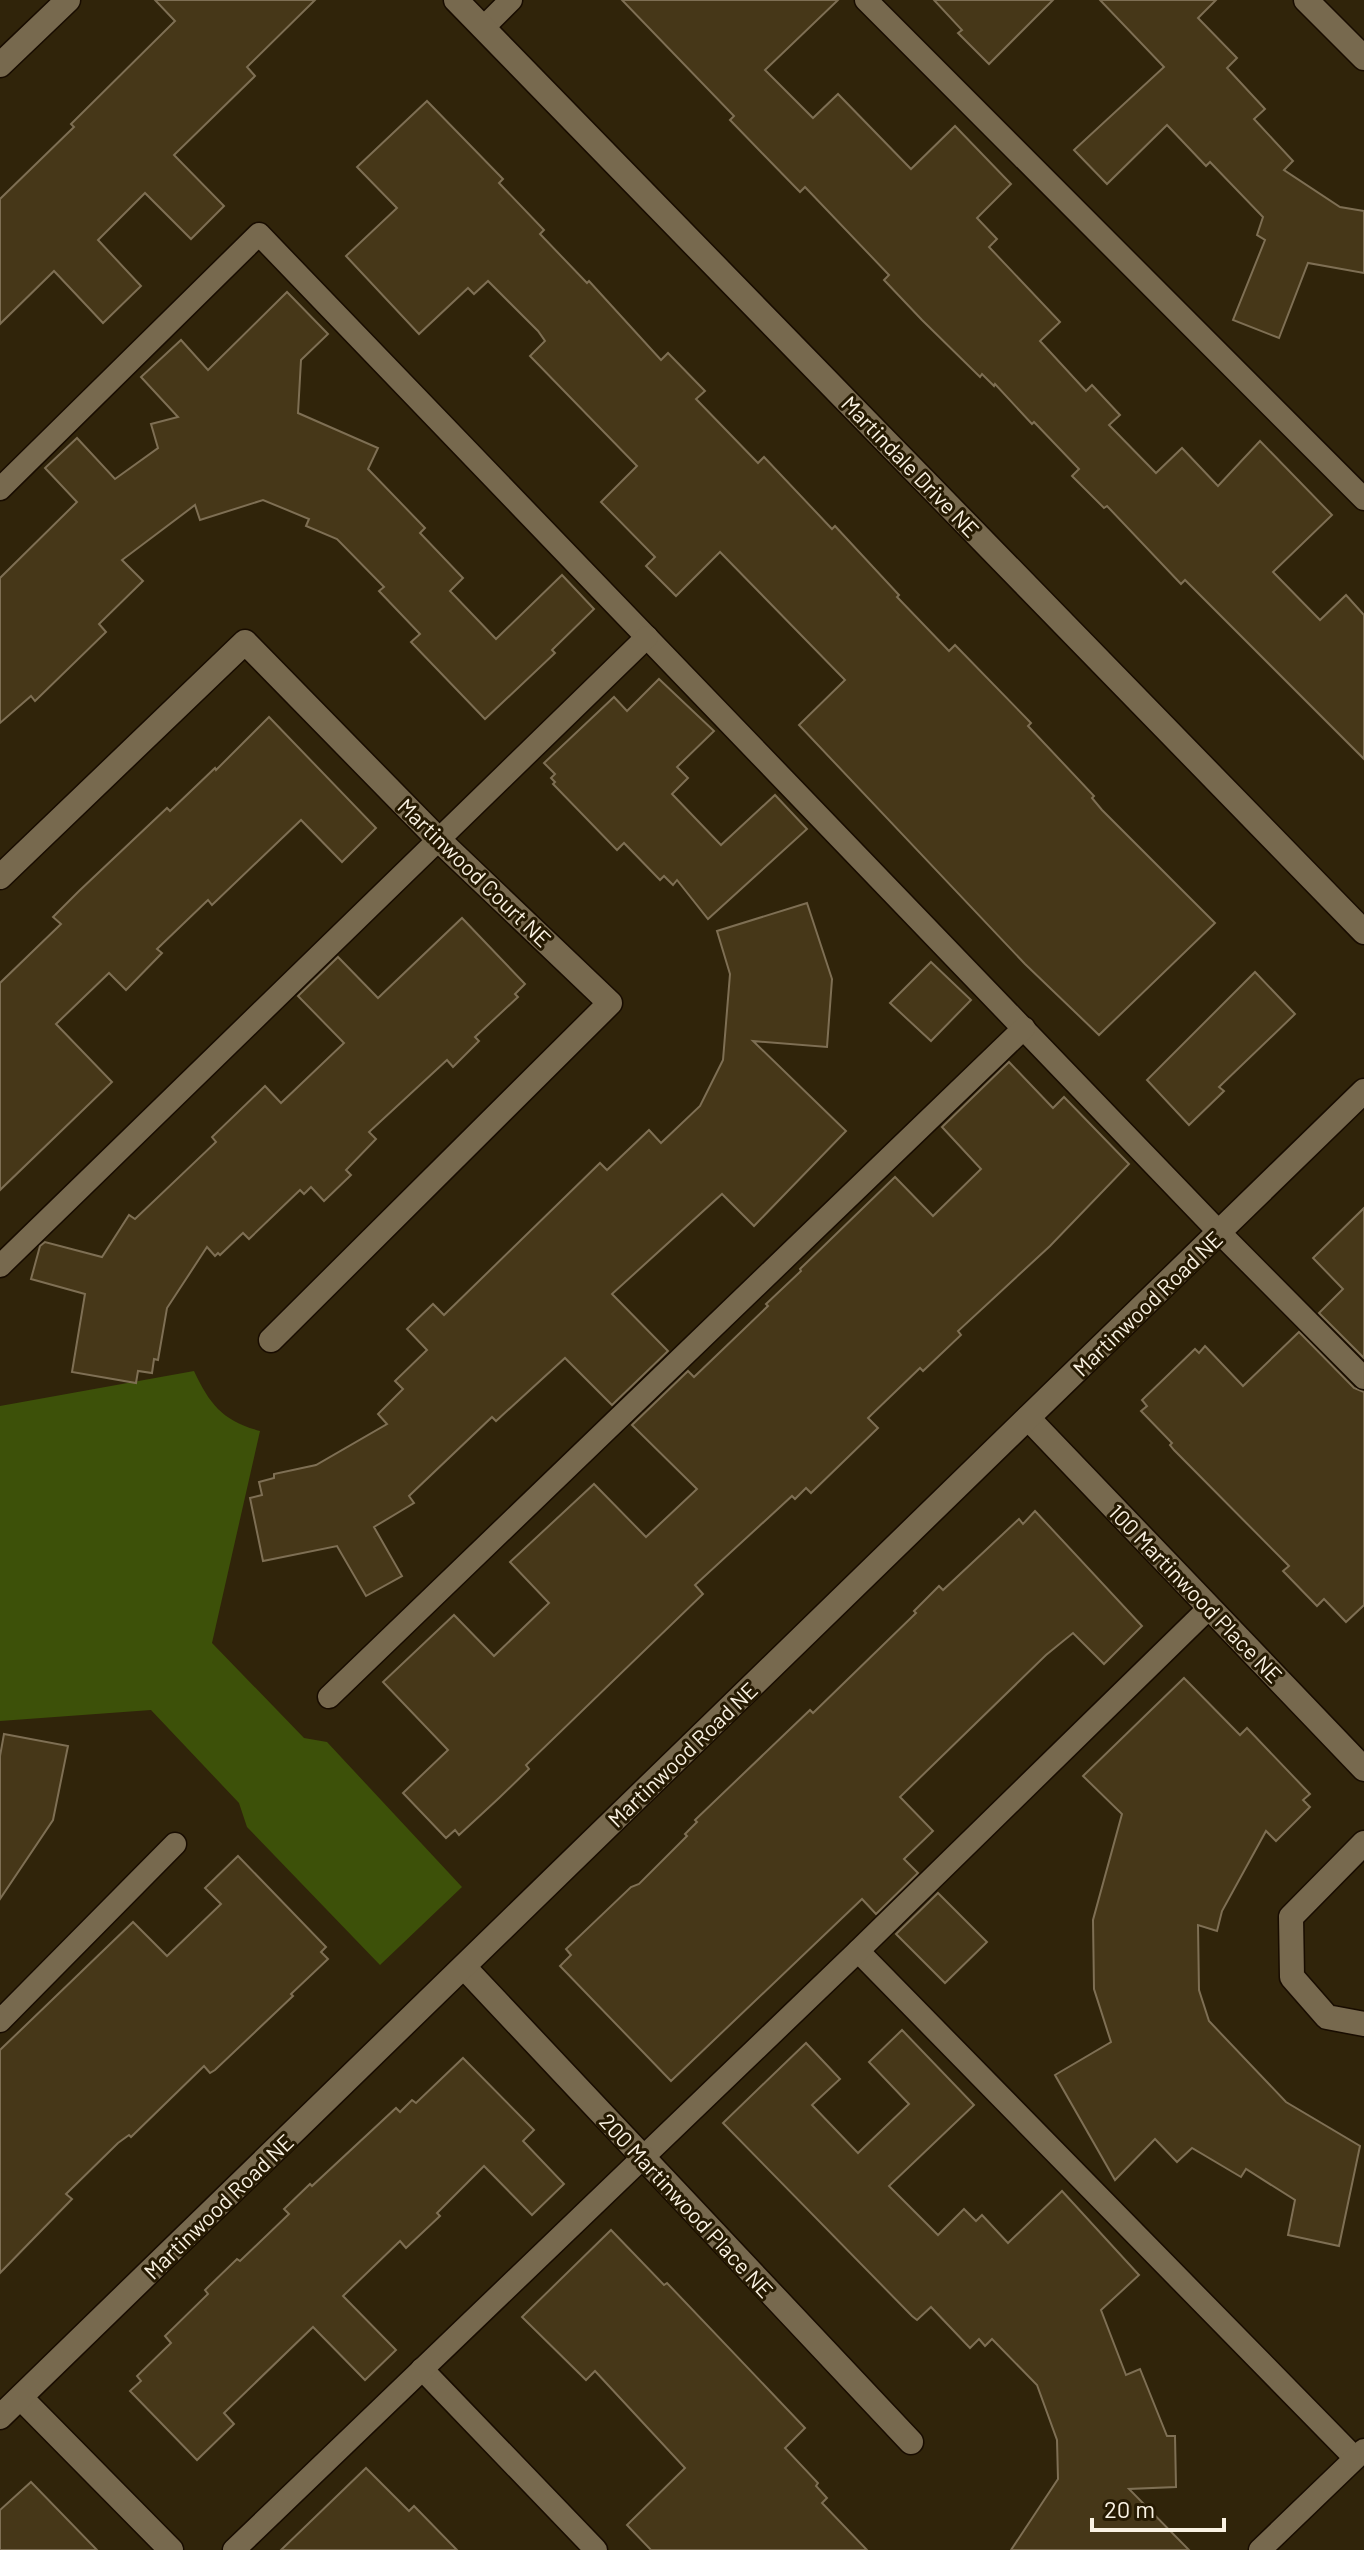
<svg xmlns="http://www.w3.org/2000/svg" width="1364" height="2550" font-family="Barlow,sans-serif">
	<rect width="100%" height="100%" fill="#30240a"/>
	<path fill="#3d5109" d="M194 1371C210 1405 223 1421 260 1431L212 1643 304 1738 327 1742 462 1887 380 1965 247 1827 239 1803 151 1710 0 1721V1406Z"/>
	<g fill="#463718" stroke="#7e6f54" stroke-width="2">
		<path d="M155 0H315L247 67 255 76 174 155 224 206 191 239 145 193 98 240 141 286 103 323 54 271 0 324V199L74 127 71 124 175 21Z"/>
		<path d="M622 0H838L765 70 813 118 838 94 911 169 955 126 1011 184 977 218 997 239 989 247 1060 322 1040 341 1086 391 1092 385 1120 415 1109 425 1156 473 1182 448 1218 486 1260 441 1332 515 1273 572 1320 620 1346 595 1364 615V759L1185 580 1181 584 1107 506 1104 508 1072 476 1079 469 1034 422 1032 424 995 384 994 386 982 374 980 377 922 320 884 280 889 275 805 187 800 192 761 152 730 120 734 116Z"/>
		<path d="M934 0H1053L989 64 958 33 962 30Z"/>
		<path d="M1100 0H1216L1198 18 1237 58 1227 68 1265 109 1254 119 1293 161 1284 170 1340 207 1364 211V273L1308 263 1279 338 1233 320 1265 240 1257 235 1263 217 1210 162 1206 166 1167 125 1107 184 1074 150 1164 67Z"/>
		<path d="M427 101 503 179 499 183 544 230 540 234 587 283 589 281 661 360 668 353 705 391 696 399 758 463 764 457 832 529 835 526 899 595 897 597 949 651 955 645 1031 723 1028 726 1094 796 1092 798 1102 810 1215 923 1099 1035 1025 964 799 725 845 680 720 552 676 596 646 566 655 557 601 502 637 466 530 356 545 341 538 331 488 281 474 294 468 288 419 334 346 256 397 208 357 167Z"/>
		<path d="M287 292 328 334 301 360 298 413 378 448 368 469 425 528 420 533 463 578 450 591 496 639 562 575 594 609 552 650 555 653 485 719 411 642 420 634 379 591 384 587 337 539 306 526 309 519 263 500 200 520 195 505 122 560 143 581 99 624 106 632 35 701 31 696 0 723V578L77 502 45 468 77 438 115 479 158 448 151 424 178 417 141 377 181 340 208 370Z"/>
		<path d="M659 679 714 731 677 767 688 778 672 794 721 845 775 795 807 829 708 919 677 880 673 885 664 876 660 880 624 843 617 850 553 784 555 782 551 778 555 774 544 763 614 697 627 711Z"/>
		<path d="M269 717 376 828 342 862 301 820 212 905 208 900 157 949 162 953 126 990 109 973 56 1024 112 1082 0 1190V983L61 924 53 917 79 891 167 808 170 811 215 768 216 770Z"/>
		<path d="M807 903 832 979 827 1047 753 1041 846 1131 754 1226 722 1194 612 1294 668 1351 612 1405 565 1358 496 1421 492 1417 409 1496 414 1503 374 1527 402 1576 366 1596 337 1546 263 1561 250 1498 262 1495 259 1482 274 1478V1474L316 1465 387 1424 378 1414 403 1389 395 1381 427 1350 407 1329 433 1304 444 1315 600 1163 607 1170 649 1130 661 1143 700 1106 723 1060 730 974 717 931Z"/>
		<path d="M462 918 525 984 515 994 518 997 475 1037 479 1041 453 1067 447 1060 369 1132 376 1139 346 1170 351 1175 324 1201 311 1187 304 1194 300 1190 249 1239 243 1233 220 1255 218 1253 215 1256 207 1247 167 1308 158 1360 154 1359 152 1373 138 1371 136 1383 72 1372 85 1294 31 1279 40 1246 45 1242 102 1257 129 1215 135 1219 216 1142 212 1137 265 1086 281 1103 344 1043 298 996 338 957 378 998Z"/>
		<path d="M931 962 971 1000 931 1041 890 1003Z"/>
		<path d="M1255 972 1295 1014 1219 1087 1224 1091 1189 1125 1147 1080Z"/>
		<path d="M1009 1062 1053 1108 1064 1097 1129 1164 1050 1246 958 1331 961 1335 923 1371 920 1368 868 1418 878 1428 811 1493 806 1488 795 1499 792 1496 695 1585 703 1594 526 1765 529 1769 499 1798 459 1835 455 1830 446 1838 403 1793 448 1750 383 1682 454 1615 494 1656 549 1603 510 1562 594 1484 646 1537 697 1489 632 1425 688 1371 694 1377 768 1306 766 1304 801 1271 800 1269 895 1177 933 1216 981 1169 942 1127Z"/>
		<path d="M1364 1208V1358L1319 1313 1343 1289 1313 1258Z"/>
		<path d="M1299 1332 1354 1388 1364 1392V1605L1346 1622 1324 1599 1317 1606 1283 1571 1289 1566 1174 1450 1170 1445 1172 1443 1141 1411 1147 1406 1142 1400 1195 1349 1199 1353 1205 1346 1243 1386Z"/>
		<path d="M1035 1511 1142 1626 1104 1664 1073 1633 1046 1655 900 1797 933 1831 904 1859 918 1873 876 1914 862 1899 671 2081 560 1966 571 1955 566 1949 631 1887 639 1884 687 1836 685 1834 697 1822 695 1820 810 1710 813 1713 916 1613 914 1611 939 1586 943 1590 1019 1519 1023 1524Z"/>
		<path d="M1184 1678 1240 1735 1247 1728 1310 1794 1303 1800 1310 1807 1276 1841 1266 1831 1222 1911 1217 1931 1198 1925 1199 1990 1209 2021 1286 2102 1360 2146 1339 2246 1288 2235 1295 2200 1246 2169 1241 2177 1192 2148 1177 2162 1155 2139 1115 2180 1055 2075 1111 2042 1094 1989 1093 1920 1122 1814 1083 1776Z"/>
		<path d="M4 1734 68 1746 53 1820 0 1899V1756Z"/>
		<path d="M238 1856 326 1947 321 1952 328 1959 291 1994 293 1996 215 2070 210 2073 204 2066 131 2137 129 2135 118 2143 66 2194 72 2199 0 2273V2050L133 1922 167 1956 221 1904 205 1888Z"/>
		<path d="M938 1893 987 1942 945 1983 896 1934Z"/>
		<path d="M902 2030 974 2105 889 2186 938 2235 964 2209 976 2221 982 2215 1008 2243 1062 2191 1139 2275 1101 2310 1126 2375 1140 2369 1167 2436H1175L1176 2487 1129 2489 1189 2550H1011L1058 2479 1057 2440 1037 2385 992 2339 985 2346 979 2339 970 2348 931 2307 917 2320 912 2316 723 2123 806 2043 840 2079 812 2105 858 2153 909 2104 869 2062Z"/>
		<path d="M463 2058 534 2130 523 2141 564 2184 532 2215 484 2166 437 2213 440 2216 406 2248 400 2241 343 2296 396 2350 365 2380 313 2327 224 2413 234 2424 197 2460 130 2391 141 2381 137 2376 171 2343 165 2336 208 2294 205 2290 237 2259 240 2261 289 2214 284 2209 310 2184 312 2186 396 2108 400 2112 412 2100 416 2103Z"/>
		<path d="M611 2230 664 2285 667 2283 805 2428 785 2448 818 2483 816 2486 827 2498 822 2503 867 2550H651L627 2525 685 2468 595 2371 586 2380 522 2317Z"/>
		<path d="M366 2468 409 2511 414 2506 457 2550H281Z"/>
		<path d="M31 2482 97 2550H0V2510Z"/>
	</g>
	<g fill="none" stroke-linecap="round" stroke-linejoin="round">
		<defs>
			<g id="service">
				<path d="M866 0 1364 499"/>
				<path d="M484 27 511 0"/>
				<path d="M0 489 259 234 1219 1232 1364 1378"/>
				<path d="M0 1266 647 637"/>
				<path d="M329 1697 1024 1028"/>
				<path d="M858 1951 1355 2458"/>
				<path d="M0 2021 175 1844"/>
				<path d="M422 2369 596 2550"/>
				<path d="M234 2550 858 1951 1209 1608"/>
				<path d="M1260 2550 1364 2450"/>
			</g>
			<g id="minor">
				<path d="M1306 0 1364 58"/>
				<path d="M0 877 245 642 439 840 610 1003 271 1340"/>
				<path d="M1028 1418 1364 1769"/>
				<path d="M1364 1843 1291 1917 1292 1977 1327 2017 1364 2024"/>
				<path d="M464 1967 911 2442"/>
				<path d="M21 2398 171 2550"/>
				<path d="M0 2417 1364 1091"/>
			</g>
			<g id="tertiary">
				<path d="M456 0 1364 932"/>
				<path d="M0 65 68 0"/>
			</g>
		</defs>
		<use href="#service" stroke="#180c00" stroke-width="25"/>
		<use href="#minor" stroke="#180c00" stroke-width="27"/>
		<use href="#tertiary" stroke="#180c00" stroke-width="27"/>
		<use href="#service" stroke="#77694e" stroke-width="22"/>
		<use href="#minor" stroke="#77694e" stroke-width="24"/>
		<use href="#tertiary" stroke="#77694e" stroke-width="24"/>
	</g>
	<g text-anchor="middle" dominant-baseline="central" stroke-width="6" stroke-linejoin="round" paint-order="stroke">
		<g font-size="22" fill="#faf2e3" stroke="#261a02">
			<text transform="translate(911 466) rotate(46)">Martindale Drive NE</text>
			<text transform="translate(475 872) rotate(44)">Martinwood Court NE</text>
			<text transform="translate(1147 1303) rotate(-44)">Martinwood Road NE</text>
			<text transform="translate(1196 1593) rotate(46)">100 Martinwood Place NE</text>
			<text transform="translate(682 1754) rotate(-44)">Martinwood Road NE</text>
			<text transform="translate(687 2205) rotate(47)">200 Martinwood Place NE</text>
			<text transform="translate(218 2206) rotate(-44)">Martinwood Road NE</text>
		</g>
	</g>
	<path d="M1092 2518v12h132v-12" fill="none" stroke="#faf2e3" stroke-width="4"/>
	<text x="1104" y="2518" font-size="24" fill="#faf2e3" stroke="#261a02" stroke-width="6" paint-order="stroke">20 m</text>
</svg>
